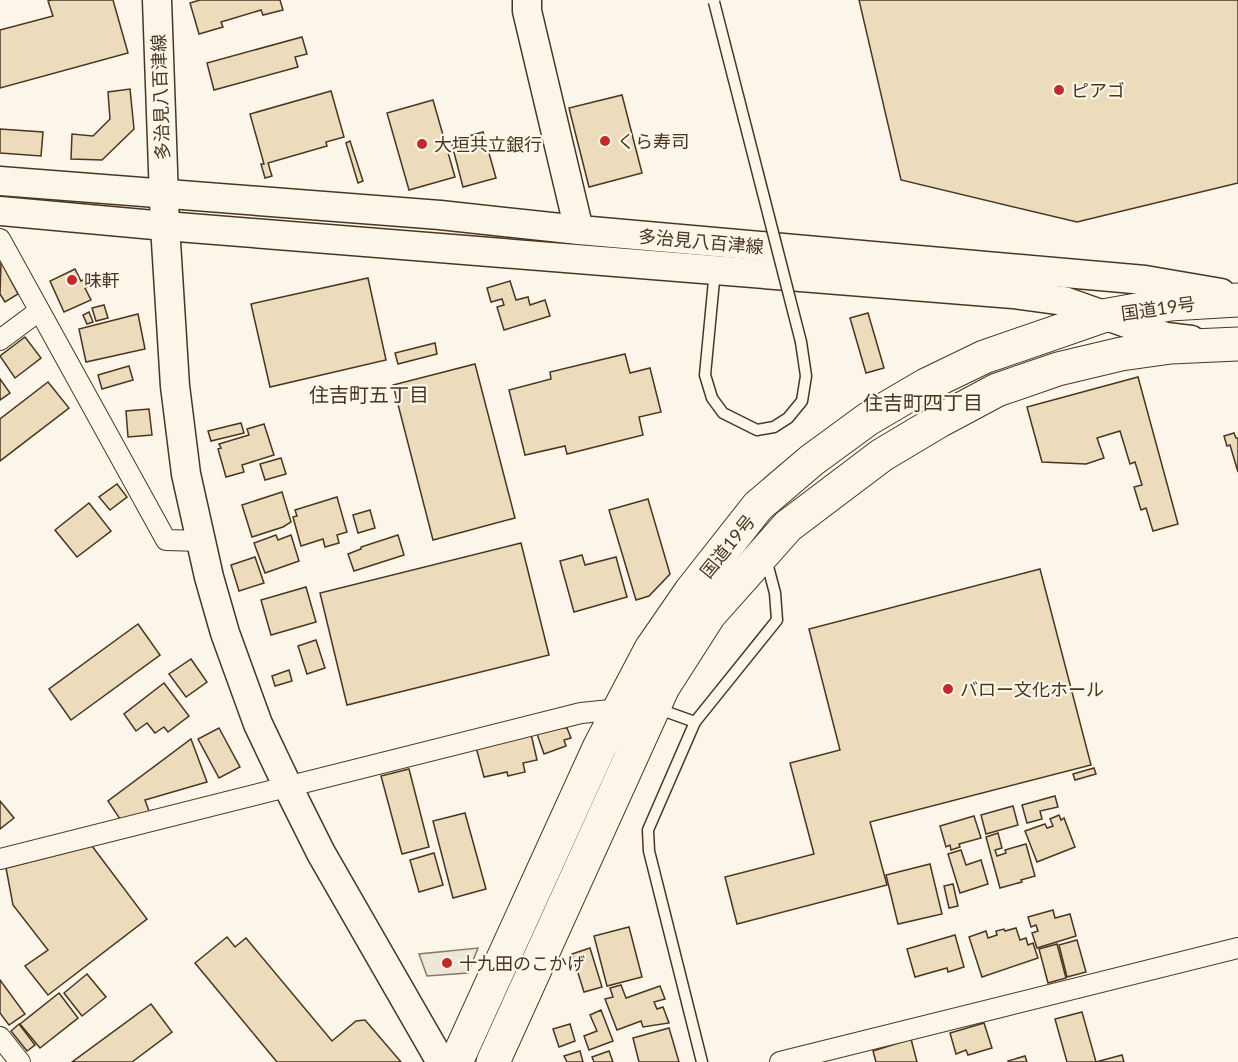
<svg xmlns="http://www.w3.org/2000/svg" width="1238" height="1062" font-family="Lato,'Noto Sans JP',sans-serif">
	<rect width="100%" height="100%" fill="#fbf6e9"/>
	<path fill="#ede7d9" stroke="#887966" stroke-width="1.5" d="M478 948 468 973 427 976 419 954Z"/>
	<g fill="#ecdcbc" stroke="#4a3520" stroke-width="1.5">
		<path d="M113 0 128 53 0 88V30L53 16 48 1 51 0Z"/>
		<path d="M200 0H280L283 10 263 15 261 10 221 22 223 27 199 34 190 3Z"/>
		<path d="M859 0H1238V183L1077 222 901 180Z"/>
		<path d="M302 37 307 54 295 57 298 67 214 90 207 63Z"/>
		<path d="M130 89 134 129 102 160 71 159 72 134 93 136 110 119 108 92Z"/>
		<path d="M331 91 344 137 326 142 327 146 268 163 272 176 265 178 261 164H264L250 114Z"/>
		<path d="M622 95 642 173 589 187 569 108Z"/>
		<path d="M433 100 455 177 409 190 387 113Z"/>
		<path d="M0 129 43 132 41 156 0 153Z"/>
		<path d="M483 132 496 178 463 187 451 141Z"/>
		<path d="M350 141 363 181 358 183 346 143Z"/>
		<path d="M1 262 18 294 5 302 0 294Z"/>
		<path d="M75 269 81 281 90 277 93 284 85 288 91 300 64 312 50 281Z"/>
		<path d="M368 278 386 360 270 387 251 304Z"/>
		<path d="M510 281 516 300 528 297 530 305 545 300 550 316 504 330 497 307 504 305 502 299 491 302 487 288Z"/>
		<path d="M104 305 108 318 96 321 92 308Z"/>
		<path d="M89 312 93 322 87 324 83 315Z"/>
		<path d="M868 313 884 368 866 373 850 318Z"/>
		<path d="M138 314 145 349 86 362 79 329Z"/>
		<path d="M25 337 41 358 15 378 0 356Z"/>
		<path d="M435 343 437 354 398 364 395 353Z"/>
		<path d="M625 354 630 373 650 368 661 412 639 417 643 435 567 454 565 446 525 455 509 390 551 379 550 372Z"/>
		<path d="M475 364 515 518 433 540 393 385Z"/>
		<path d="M129 366 133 380 102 389 98 375Z"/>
		<path d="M1138 377 1178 524 1153 531 1146 508 1141 510 1134 487 1142 485 1135 462 1130 464 1120 431 1097 438 1104 458 1086 464 1042 462 1027 407Z"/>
		<path d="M0 379 10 393 0 400Z"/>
		<path d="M48 382 69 408 0 461V419Z"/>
		<path d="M149 409 152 435 128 437 126 411Z"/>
		<path d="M241 423 244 433 211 441 208 431Z"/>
		<path d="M264 424 274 455 242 465 244 472 226 477 218 449 221 448 219 444 249 435 247 429Z"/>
		<path d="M1234 433 1236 438H1238V472L1230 445 1227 446 1224 436Z"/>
		<path d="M281 458 286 474 265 480 260 464Z"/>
		<path d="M117 484 127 497 110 510 99 497Z"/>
		<path d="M282 492 291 522 283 527 252 537 242 505Z"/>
		<path d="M337 497 347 532 337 535 339 543 325 547 323 539 301 546 293 517 297 516 295 510Z"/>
		<path d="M648 499 670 574 649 596 636 600 609 510Z"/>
		<path d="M89 503 111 531 77 557 55 530Z"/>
		<path d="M370 510 375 528 358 533 353 515Z"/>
		<path d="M276 535 278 540 291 535 299 561 265 573 254 543Z"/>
		<path d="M398 535 404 555 354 571 348 554 361 549V547Z"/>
		<path d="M521 543 549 655 347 705 320 593Z"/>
		<path d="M582 555 585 565 616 557 627 597 574 612 560 561Z"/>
		<path d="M255 557 264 583 239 591 231 565Z"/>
		<path d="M1040 569 1091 765 870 822 887 885 737 924 725 877 814 854 790 763 840 750 809 629Z"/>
		<path d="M306 587 316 622 271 635 261 600Z"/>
		<path d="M138 624 160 655 71 720 49 689Z"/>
		<path d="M316 640 325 668 307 674 298 646Z"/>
		<path d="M191 659 207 682 186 697 169 674Z"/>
		<path d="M289 670 292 681 275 686 272 676Z"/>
		<path d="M164 683 189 716 168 732 164 727 155 733 147 723 136 731 124 714Z"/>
		<path d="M564 724 565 728H567L571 738 564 740 566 746 544 754 537 734Z"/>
		<path d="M219 728 240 767 219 778 198 739Z"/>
		<path d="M531 734 537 760 523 763 525 772 508 776 507 772 484 777 476 747Z"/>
		<path d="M191 739 207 782 145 800 150 814 122 822 108 801Z"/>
		<path d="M1094 768 1096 774 1075 780 1073 774Z"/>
		<path d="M409 769 429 847 402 854 381 776Z"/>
		<path d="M1055 796 1058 807 1040 811 1042 819 1027 823 1022 805Z"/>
		<path d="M0 801 14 818 0 829Z"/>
		<path d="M1013 806 1018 825 986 834 981 815Z"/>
		<path d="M465 813 486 889 453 898 433 821Z"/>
		<path d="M1059 815 1061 820 1064 818 1075 847 1037 862 1025 831 1045 824 1047 828 1053 826 1050 819Z"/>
		<path d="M974 816 981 838 959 844 960 847 951 850 950 845 946 847 940 826Z"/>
		<path d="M998 833 1002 848 995 850 997 856 1006 853 1005 850 1026 844 1035 876 1021 880 1022 882 1000 888 986 837Z"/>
		<path d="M92 846 147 919 48 995 25 966 48 950 13 905 6 868Z"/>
		<path d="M961 850 966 865 981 860 988 884 960 893 948 854Z"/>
		<path d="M434 853 443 885 419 892 410 860Z"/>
		<path d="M930 864 942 914 898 924 886 875Z"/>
		<path d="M953 884 958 906 949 908 944 886Z"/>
		<path d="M1053 910 1055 918 1070 914 1076 936 1037 948 1032 933 1038 931 1036 925 1031 927 1028 917Z"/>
		<path d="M629 927 642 977 607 986 594 936Z"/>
		<path d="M1016 928 1020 940 1026 938 1028 945 1033 943 1038 958 982 977 969 937 986 931 988 938 997 935 996 931 1004 929 1005 931Z"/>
		<path d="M955 935 964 967 948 972 947 968 915 977 907 949Z"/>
		<path d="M227 937 235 947 246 938 332 1041 356 1021 365 1020 401 1062H277L195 963Z"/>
		<path d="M1077 940 1086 972 1067 977 1059 945Z"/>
		<path d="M1057 944 1066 978 1048 983 1039 949Z"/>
		<path d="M590 948 602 987 584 992 572 954Z"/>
		<path d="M87 974 106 997 82 1016 64 993Z"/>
		<path d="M0 980 25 1014 9 1025 0 1013Z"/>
		<path d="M621 985 626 998 660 986 665 999 654 1002 657 1009 663 1007 669 1023 643 1027 641 1021 617 1030 605 999 613 997 610 988Z"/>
		<path d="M59 993 78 1018 40 1048 20 1024Z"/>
		<path d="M151 1004 172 1032 132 1062H72Z"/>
		<path d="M601 1010 613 1041 589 1050 584 1036 597 1031 590 1015Z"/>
		<path d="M1082 1012 1096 1062 1122 1055 1124 1062H1067L1055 1019Z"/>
		<path d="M984 1023 992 1048 968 1055 966 1050 956 1054 950 1033Z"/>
		<path d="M19 1024 35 1045 27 1051 11 1031Z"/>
		<path d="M570 1024 575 1041 559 1047 553 1029Z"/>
		<path d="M669 1028 679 1062H639L633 1038Z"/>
		<path d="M911 1039 917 1062H876L873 1051Z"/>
		<path d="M580 1051 583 1062H567L564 1056Z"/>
		<path d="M609 1051 613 1062H594L592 1057Z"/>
		<path d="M1025 1056 1027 1062H1009L1008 1061Z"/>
	</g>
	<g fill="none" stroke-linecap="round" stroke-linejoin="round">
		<defs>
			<g id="lane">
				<path d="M715 270 705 375 712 398 723 413 757 430 774 427 788 418 802 401 806 376 801 342"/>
				<path d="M656 708 695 722"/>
				<path d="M702 1062 649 851 648 830 695 722 777 620 775 593 766 559"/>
			</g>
			<g id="street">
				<path d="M0 239 166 540 201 541"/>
				<path d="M0 340 39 311"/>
				<path d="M0 859 581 713 620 709"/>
				<path d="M0 1037 20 1062"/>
				<path d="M780 1062 1238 948"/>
			</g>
			<g id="secondary">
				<path d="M157 0 165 226 175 386 186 474 209 577 225 633 258 724 288 787 321 853 441 1062"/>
				<path d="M527 0V11L579 230"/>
				<path d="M0 181 440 215 579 230 1145 280 1221 293"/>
				<path d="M0 211 165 226 1013 294 1064 301 1166 337 1191 340"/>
			</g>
			<g id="highway">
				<path d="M456 1062 599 748 651 649 691 591 758 506 812 460 868 419 926 385 984 357 1103 316 1170 304 1238 300"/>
				<path d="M493 1062 663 687 709 615 788 526 882 455 939 421 997 390 1058 369 1121 354 1171 347 1238 344"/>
			</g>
		</defs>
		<use href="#lane" stroke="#4a3520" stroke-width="13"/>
		<use href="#street" stroke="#4a3520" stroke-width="22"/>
		<use href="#secondary" stroke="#4a3520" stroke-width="31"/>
		<use href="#highway" stroke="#4a3520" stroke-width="35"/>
		<use href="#lane" stroke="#fbf6e9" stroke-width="10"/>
		<use href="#street" stroke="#fbf6e9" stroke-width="20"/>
		<use href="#secondary" stroke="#fbf6e9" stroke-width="28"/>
		<use href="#highway" stroke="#fbf6e9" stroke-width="33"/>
		<defs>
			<path id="lane-bridge" d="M714 2 801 342"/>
		</defs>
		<use href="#lane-bridge" stroke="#4a3520" stroke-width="13" stroke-linecap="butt"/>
		<use href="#lane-bridge" stroke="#fbf6e9" stroke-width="10"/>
	</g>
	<g fill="#c62828" stroke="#fbf6e9" stroke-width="2">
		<circle cx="1059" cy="90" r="6"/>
		<circle cx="605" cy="141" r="6"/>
		<circle cx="422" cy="144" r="6"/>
		<circle cx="72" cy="280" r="6"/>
		<circle cx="948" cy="689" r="6"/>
		<circle cx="447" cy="963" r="6"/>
	</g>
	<g text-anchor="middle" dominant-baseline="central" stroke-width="4.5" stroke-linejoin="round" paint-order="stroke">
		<g font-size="18" fill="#4a3520" stroke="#fbf6e9" text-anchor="start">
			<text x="1071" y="90">ピアゴ</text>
			<text x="617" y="141">くら寿司</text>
			<text x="434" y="144">大垣共立銀行</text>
			<text x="84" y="280">味軒</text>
			<text x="960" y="689">バロー文化ホール</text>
			<text x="459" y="963">十九田のこかげ</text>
		</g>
		<g font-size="18" fill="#4a3520" stroke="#fbf6e9">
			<text transform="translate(160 97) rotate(-92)">多治見八百津線</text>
			<text transform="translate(701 241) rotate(5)">多治見八百津線</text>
			<text transform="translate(1158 308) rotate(-8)">国道19号</text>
			<text transform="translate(727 546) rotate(-51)">国道19号</text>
		</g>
		<g font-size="20" fill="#4a3520" stroke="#fbf6e9">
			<text x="369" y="394">住吉町五丁目</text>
			<text x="923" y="402">住吉町四丁目</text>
		</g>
	</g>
</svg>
